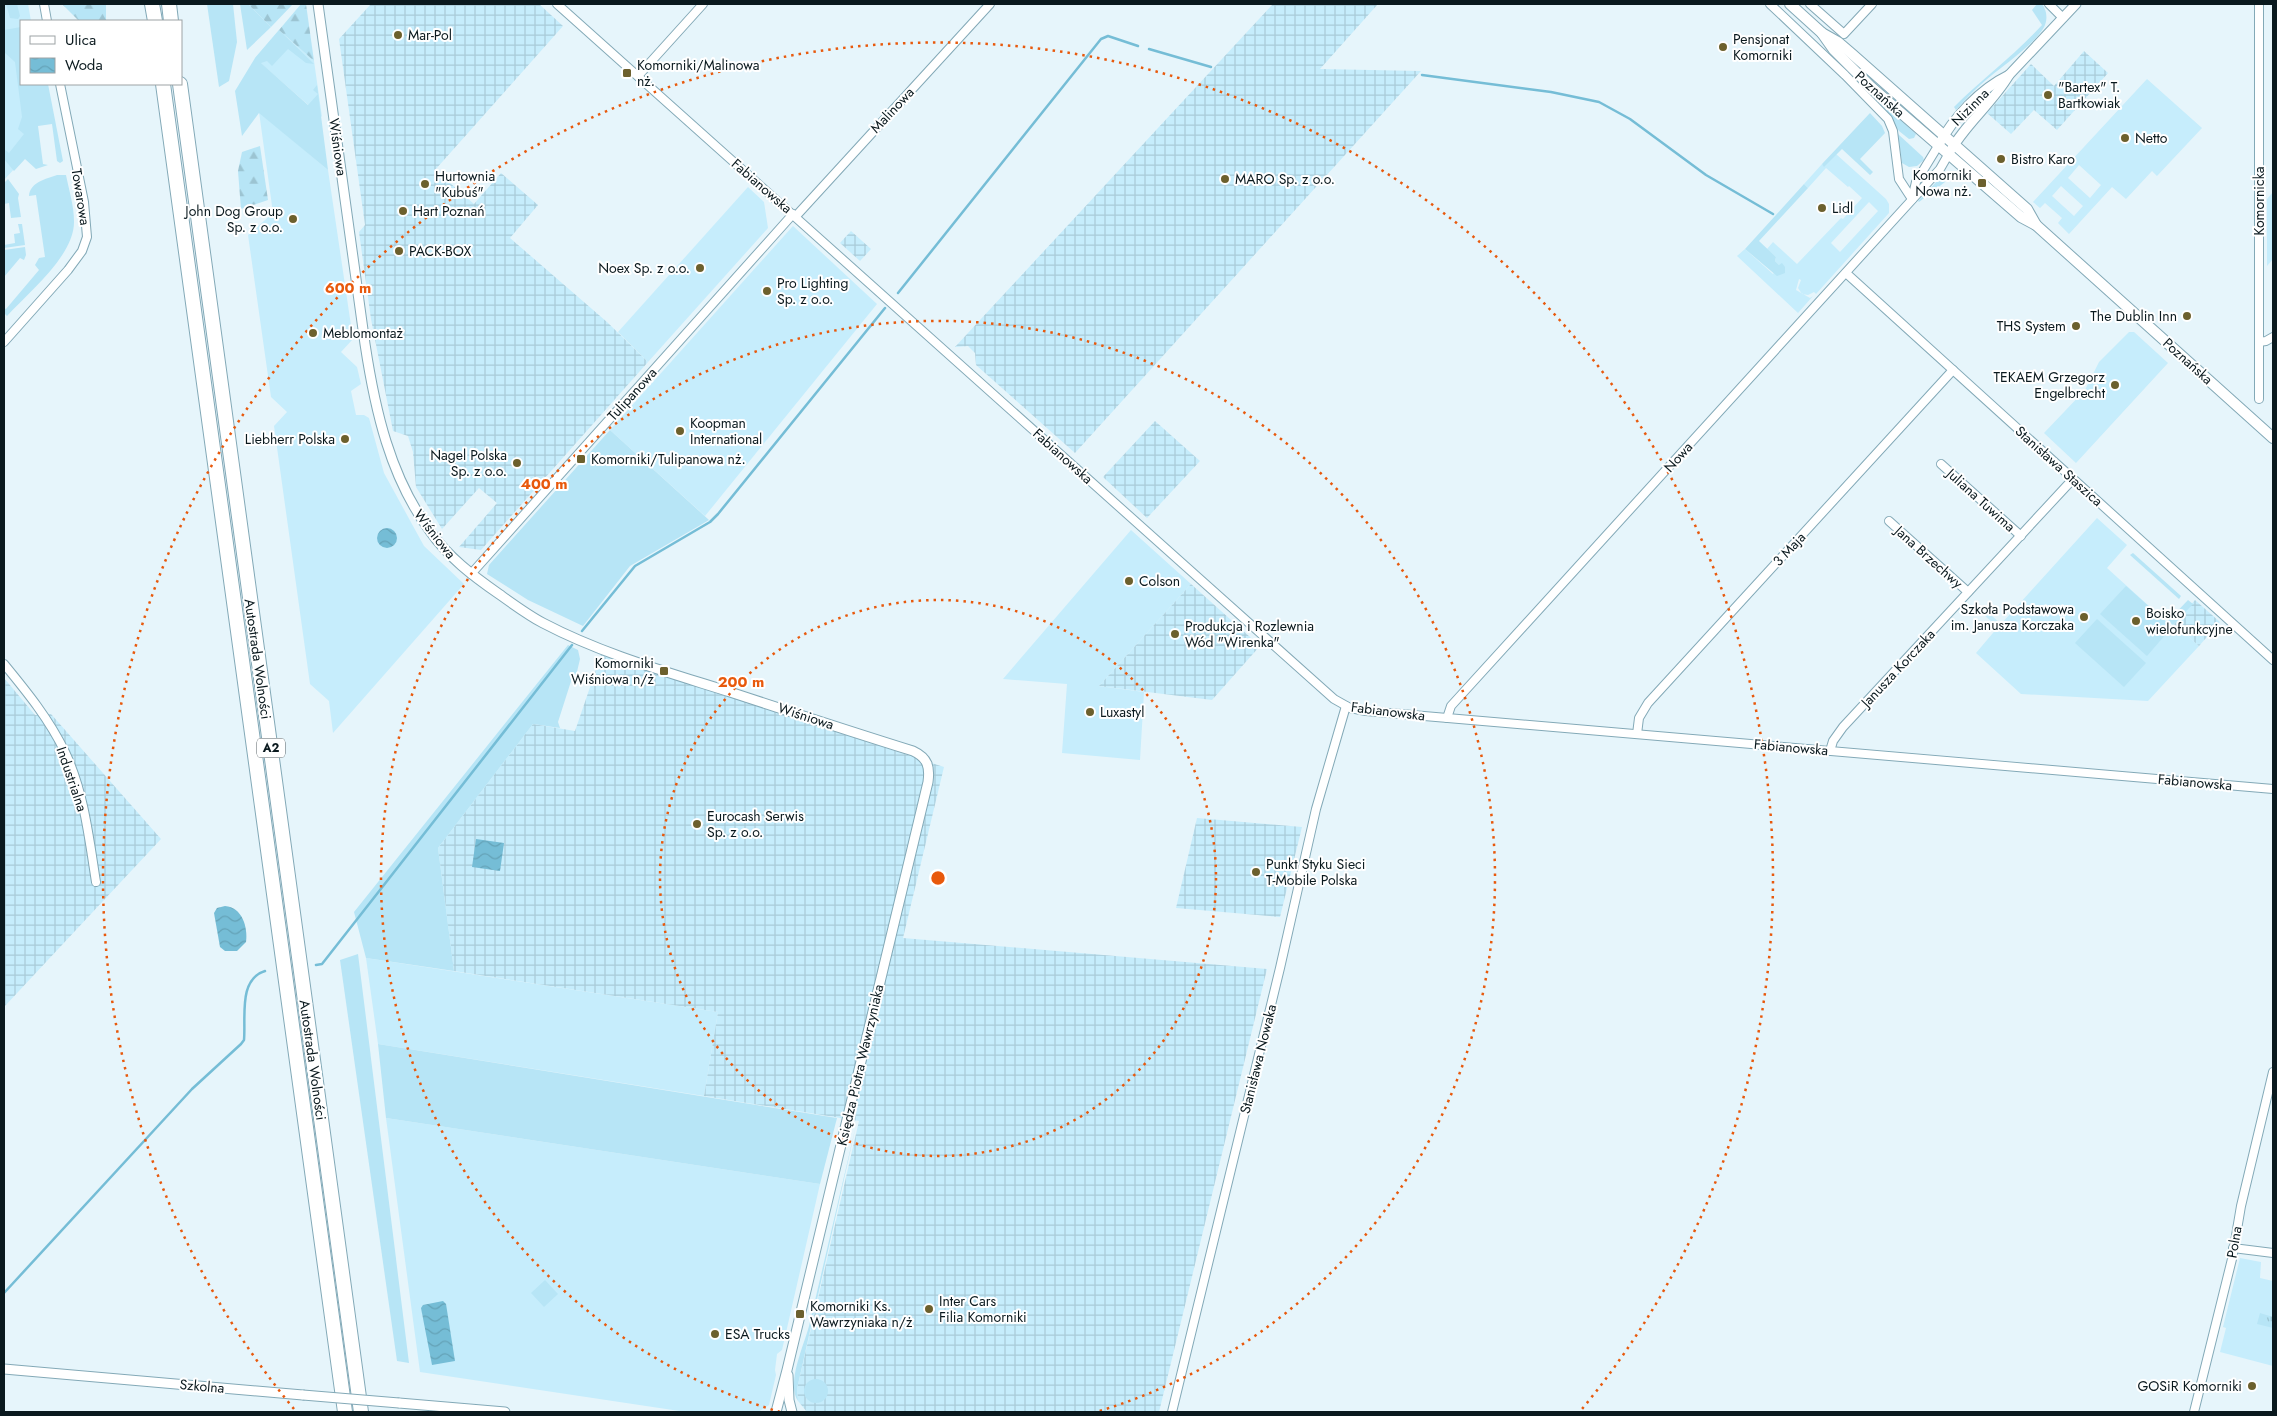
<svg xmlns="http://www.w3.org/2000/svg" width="2277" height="1416" font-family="Jost,sans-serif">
	<defs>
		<pattern id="industrial-grid" width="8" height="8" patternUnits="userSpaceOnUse" patternTransform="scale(1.25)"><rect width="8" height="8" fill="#c6edfc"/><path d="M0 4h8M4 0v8" fill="none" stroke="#a9cbd8"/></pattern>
		<pattern id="forest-firs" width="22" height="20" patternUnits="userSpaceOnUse" patternTransform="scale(1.25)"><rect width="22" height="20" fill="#b7e5f6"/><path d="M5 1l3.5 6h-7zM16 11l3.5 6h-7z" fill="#9cc4d2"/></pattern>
		<pattern id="park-tufts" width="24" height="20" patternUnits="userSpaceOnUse" patternTransform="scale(1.25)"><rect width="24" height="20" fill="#b7e5f6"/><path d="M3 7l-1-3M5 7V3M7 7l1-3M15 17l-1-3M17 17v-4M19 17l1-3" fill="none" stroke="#9cc4d2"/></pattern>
		<pattern id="water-waves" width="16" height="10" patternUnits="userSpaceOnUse" patternTransform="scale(1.25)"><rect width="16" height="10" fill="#75bdd6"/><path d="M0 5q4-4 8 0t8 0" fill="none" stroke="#64a2b7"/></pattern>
	</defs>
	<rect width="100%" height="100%" fill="#e6f5fb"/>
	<g fill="#c6edfc" fill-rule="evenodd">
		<path d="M4 4H28L31 21H21V67L17 64 28 154 4 180Z"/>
		<path d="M279 30 314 61 322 117 255 58Z"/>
		<path d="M2147 79 2202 128 2157 176 2152 171 2126 199 2112 187 2069 234 2058 223 2062 218 2045 203 2040 208 2033 202ZM2079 165 2101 185 2090 198 2068 178ZM2061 186 2083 206 2074 216 2052 196Z"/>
		<path d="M259 112 328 170 353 339 341 352 357 367 361 384 351 391 356 415H364L369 418 384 473 424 546 464 584 333 733 329 701 310 684 274 426 287 412 271 397 248 235 273 213Z"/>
		<path d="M1836 154 1886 199 1889 204V213L1816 294 1814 292 1808 295 1802 294 1798 288 1801 280 1799 279 1796 290 1810 298 1813 296 1798 313 1737 256 1745 249 1773 274 1780 266 1775 261 1776 257 1767 249 1773 242 1797 264 1841 218 1843 219 1862 198 1849 186 1848 187 1826 168 1808 188 1804 184 1822 164 1824 166ZM1869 202 1878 211 1840 252 1831 243Z"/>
		<path d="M748 187 764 202 768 228 648 362 618 332Z"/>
		<path d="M2273 192V259L2267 266V199Z"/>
		<path d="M793 226 877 304 705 516 610 430Z"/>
		<path d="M2129 332H2134L2168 363 2076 463 2044 433 2085 390 2099 362Z"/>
		<path d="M2097 518 2127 545 2107 568 2172 627 2174 624 2199 646 2148 701 2021 694 1976 653 1998 627 1977 609 1980 605 2001 624Z"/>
		<path d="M1131 530 1191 584 1099 686 1144 692 1140 760 1062 753 1067 684 1003 679Z"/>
		<path d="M366 958 718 1012 704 1096 378 1044Z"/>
		<path d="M386 1118 820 1184 782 1350 777 1354 775 1370 776 1375 769 1405 758 1412H686L420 1372Z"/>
		<path d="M2240 1258 2261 1262 2260 1278 2273 1281V1366L2220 1352 2226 1328 2223 1327Z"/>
	</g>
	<g fill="url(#industrial-grid)">
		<path d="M371 4H539L563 26 435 170 474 204 501 173 538 205 510 238 607 322 648 362 481 550 459 547 497 503 479 488 442 529 416 487 413 452 408 436 393 431 371 319 359 232 365 225 339 39Z"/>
		<path d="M1273 4H1378L1320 69 1421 71 1075 453 976 365 975 353 968 346 955 347Z"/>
		<path d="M2084 51 2108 73 2057 130 2034 110 2011 134 1987 113 2031 64 2054 86Z"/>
		<path d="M851 231 871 249 860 261 840 243Z"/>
		<path d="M1155 421 1200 461 1147 518 1103 477Z"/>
		<path d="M1191 584 1260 646 1212 700 1099 686Z"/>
		<path d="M2195 600 2220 622 2199 646 2174 624Z"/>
		<path d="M601 655 944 767 903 938 1267 969 1159 1412H807L798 1401 797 1389 859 1121 704 1096 718 1012 454 971 438 848 533 724 575 731Z"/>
		<path d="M4 678 35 715 51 714 161 839 4 1007Z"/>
		<path d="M1197 818 1302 827 1280 917 1176 908Z"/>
	</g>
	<g fill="#b7e5f6">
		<path d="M6 4H17L20 16 18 19 10 18Z"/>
		<path d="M207 4H233L237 42 229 81 219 87Z"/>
		<path d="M240 4H248L271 27 247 50Z"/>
		<path d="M2037 4H2042C2046 9 2048 17 2045 25 2038 42 2001 67 1986 80 1975 89 1966 99 1956 110L1954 107C1982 79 2015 55 2042 25L2032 10Z"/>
		<path d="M21 27V84H48L63 161 60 163 57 161 52 124 38 126 43 164 48 165 36 169 25 159 14 171 4 159V149L9 153 24 134 18 129 22 117 15 62 4 52V30Z"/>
		<path d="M279 30 314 64 306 63 288 49 272 66 267 61 261 63 308 105 318 94 313 90 317 85 328 170 259 113 242 136 235 91 255 58Z"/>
		<path d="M1888 109 1916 134 1914 138 1909 139 1899 131 1886 111Z"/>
		<path d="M1870 113 1882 126 1885 133 1860 159 1873 172 1870 175 1842 149 1824 167 1822 164Z"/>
		<path d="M1898 134 1923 157 1924 160 1917 166 1909 167 1902 163Z"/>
		<path d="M57 175H66C69 190 74 206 74 221 75 255 29 292 7 316L4 313V308L6 309 39 270 35 265 39 258 45 257 36 195 29 196C30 182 46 179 57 175Z"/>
		<path d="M1942 176 1945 178V182L1919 202 1918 201Z"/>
		<path d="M8 179 19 194 18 198 21 217 11 218 9 203 4 204V183Z"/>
		<path d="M1804 184 1808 188 1759 241 1776 257 1775 261 1779 265 1782 263 1785 267V273L1777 276 1745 249Z"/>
		<path d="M18 224H22L25 245 4 248V245L15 243 14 234 20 233Z"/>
		<path d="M25 247 26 255 24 260 20 258 4 277V250Z"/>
		<path d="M610 430 709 520 630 566 583 626 528 600 487 574 489 565Z"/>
		<path d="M2133 553 2181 596 2179 599 2130 555Z"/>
		<path d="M2126 586 2172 627 2147 656 2100 614Z"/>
		<path d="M2188 600 2193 604 2173 625 2168 621Z"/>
		<path d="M2097 619 2146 663 2124 687 2075 643Z"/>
		<path d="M568 645 578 650 580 659 576 676 573 675 558 722 560 728 533 724 438 848 454 971 366 958 354 912Z"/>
		<path d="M358 954 409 1363 397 1361 340 960Z"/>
		<path d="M378 1044 837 1118 820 1184 386 1118Z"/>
		<path d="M857 1121 797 1389 798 1401C786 1384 804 1345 809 1326Z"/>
		<path d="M545 1280 558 1294 544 1307 531 1293Z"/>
		<circle cx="816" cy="1391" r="12"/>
	</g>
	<g fill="url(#forest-firs)">
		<path d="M62 4H106V21H79Z"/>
		<path d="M248 4H293L271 27Z"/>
		<path d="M301 4H306L314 61 279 30Z"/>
		<path d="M260 146 268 200 241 209 238 171 242 152Z"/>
	</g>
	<path fill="url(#park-tufts)" d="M2260 1313 2273 1317V1328L2257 1324Z"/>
	<g fill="url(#water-waves)">
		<circle cx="387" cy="538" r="10"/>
		<path d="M476 839 504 843 500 871 472 867Z"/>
		<path d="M225 906C242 907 248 927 246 942L237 951H225L220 947 214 913 217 908Z"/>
		<path d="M443 1301 446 1304 455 1361 432 1365 421 1308 423 1305Z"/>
	</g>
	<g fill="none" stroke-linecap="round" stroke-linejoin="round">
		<g stroke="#75bdd6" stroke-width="2.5">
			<path d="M1149 49 1211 67"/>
			<path d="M1422 75 1551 92 1599 102 1630 119 1706 175 1773 214"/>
			<path d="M898 293 1101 39 1108 36 1138 46"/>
			<path d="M582 631 635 566 710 522 718 514 885 308"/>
			<path d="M316 965 322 964 572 645"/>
			<path d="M4 1293 192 1089 241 1044 244 1040C246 1018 238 979 265 971"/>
		</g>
		<defs>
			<g id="minor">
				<path d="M44 4 47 21"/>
				<path d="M557 4 1230 606 1334 699 1350 708 1366 711 2273 789"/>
				<path d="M1770 4 1845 75 1888 119 1893 131 1899 179 1912 199"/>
				<path d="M1810 4 1844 34 1872 4"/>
				<path d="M2049 4 2063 18"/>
				<path d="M2259 4V399"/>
				<path d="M638 76 703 4"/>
				<path d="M1912 199 1916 182 1938 146"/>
				<path d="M796 216 990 4"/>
				<path d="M1846 273 2273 660"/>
				<path d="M4 342 68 270 82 251 87 237 84 202 60 84"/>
				<path d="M2259 342 2266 341 2273 337"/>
				<path d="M1941 464 2021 536"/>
				<path d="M1889 521 1968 592"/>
				<path d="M471 574 793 214"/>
				<path d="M4 664C27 692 49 719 65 752 84 792 89 838 96 882"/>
				<path d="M1447 718 1451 706 1940 169 1948 155"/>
				<path d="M1637 734 1639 718 1648 703 1953 370"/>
				<path d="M1830 751 1833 741 1843 727 2073 479"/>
				<path d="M2233 1248 2273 1253"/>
				<path d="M1172 1412 1280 968 1316 809 1346 706"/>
				<path d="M2194 1412 2232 1259 2241 1206 2273 1072"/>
			</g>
			<g id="tertiary">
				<path d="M318 4 365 344C375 410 390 477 430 531 448 557 473 576 499 594 513 604 528 615 543 623 602 654 667 672 730 692 791 712 852 732 913 751 928 758 930 767 928 782L787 1370 776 1412"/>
				<path d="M1938 146C1953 118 1980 89 2009 75"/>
				<path d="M1948 155C1964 125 1992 104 2009 75L2076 4"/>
				<path d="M4 1369 303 1395"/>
				<path d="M788 1375 789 1400 792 1412"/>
				<path d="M399 1403 505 1412"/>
			</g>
			<g id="secondary">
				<path d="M1790 4 1822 33 1838 42 1852 54 2027 209 2036 225"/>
				<path d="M1822 33 1834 50 1870 86 2021 217 2036 225 2273 438"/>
			</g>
			<g id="motorway">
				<path d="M152 4 155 21"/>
				<path d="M169 4 171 21"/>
				<path d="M163 84 345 1412"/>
				<path d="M180 84 361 1412"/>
			</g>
		</defs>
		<use href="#minor" stroke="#83a9b7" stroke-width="10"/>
		<use href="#tertiary" stroke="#83a9b7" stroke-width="11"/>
		<use href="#secondary" stroke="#83a9b7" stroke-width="12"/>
		<use href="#motorway" stroke="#83a9b7" stroke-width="16"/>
		<use href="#minor" stroke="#fff" stroke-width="8"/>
		<use href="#tertiary" stroke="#fff" stroke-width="9"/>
		<use href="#secondary" stroke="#fff" stroke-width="10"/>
		<use href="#motorway" stroke="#fff" stroke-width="14"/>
		<defs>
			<path id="tertiary-bridge" d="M303 1395 399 1403"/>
		</defs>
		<use href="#tertiary-bridge" stroke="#83a9b7" stroke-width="11" stroke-linecap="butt"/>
		<use href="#tertiary-bridge" stroke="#fff" stroke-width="9"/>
	</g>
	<g fill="none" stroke="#e8590c" stroke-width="2.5" stroke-dasharray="2.5 5">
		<circle cx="938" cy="878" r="278"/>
		<path d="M780 1412A557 557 0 1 1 1096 1412"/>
		<path d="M294 1409A835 835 0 1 1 1582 1409"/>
	</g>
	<g fill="#6c602d" stroke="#fff" stroke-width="2">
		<circle cx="398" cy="35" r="5"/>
		<circle cx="1723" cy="47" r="5"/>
		<rect x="622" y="68" width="10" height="10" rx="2.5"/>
		<circle cx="2048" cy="95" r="5"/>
		<circle cx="2125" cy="138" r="5"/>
		<circle cx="2001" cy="159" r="5"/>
		<circle cx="1225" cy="179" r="5"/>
		<rect x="1977" y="178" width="10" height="10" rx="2.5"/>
		<circle cx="425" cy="184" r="5"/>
		<circle cx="1822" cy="208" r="5"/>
		<circle cx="403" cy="211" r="5"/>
		<circle cx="293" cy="219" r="5"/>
		<circle cx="399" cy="251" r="5"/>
		<circle cx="700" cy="268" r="5"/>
		<circle cx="767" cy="291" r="5"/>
		<circle cx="2187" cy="316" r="5"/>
		<circle cx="2076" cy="326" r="5"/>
		<circle cx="313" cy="333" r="5"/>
		<circle cx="2115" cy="385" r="5"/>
		<circle cx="680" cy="431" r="5"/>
		<circle cx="345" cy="439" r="5"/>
		<rect x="576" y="454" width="10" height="10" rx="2.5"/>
		<circle cx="517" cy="463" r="5"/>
		<circle cx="1129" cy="581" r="5"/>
		<circle cx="2084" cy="617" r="5"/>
		<circle cx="2136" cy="621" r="5"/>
		<circle cx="1175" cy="634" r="5"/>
		<rect x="659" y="666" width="10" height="10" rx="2.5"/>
		<circle cx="1090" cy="712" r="5"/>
		<circle cx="697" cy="824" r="5"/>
		<circle cx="1256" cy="872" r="5"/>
		<circle cx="929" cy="1309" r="5"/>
		<rect x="795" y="1309" width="10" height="10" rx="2.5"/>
		<circle cx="715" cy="1334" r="5"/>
		<circle cx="2252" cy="1386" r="5"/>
	</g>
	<g text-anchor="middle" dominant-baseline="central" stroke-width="4" stroke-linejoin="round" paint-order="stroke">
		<rect fill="#fff" stroke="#545e62" stroke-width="1" x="257" y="738.5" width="28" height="19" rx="4"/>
		<g font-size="12" font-weight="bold" fill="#0a191e">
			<text x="271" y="748">A2</text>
		</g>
		<g font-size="14" fill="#0a191e" stroke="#fff" text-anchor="start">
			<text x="408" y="35">Mar-Pol</text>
			<text x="1733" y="39">Pensjonat<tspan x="1733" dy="16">Komorniki</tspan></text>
			<text x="637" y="65">Komorniki/Malinowa<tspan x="637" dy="16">nż.</tspan></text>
			<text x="2058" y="87">"Bartex" T.<tspan x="2058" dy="16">Bartkowiak</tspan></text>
			<text x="2135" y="138">Netto</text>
			<text x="2011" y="159">Bistro Karo</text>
			<text x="1972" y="175" text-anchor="end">Komorniki<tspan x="1972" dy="16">Nowa nż.</tspan></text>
			<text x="435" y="176">Hurtownia<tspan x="435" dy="16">"Kubuś"</tspan></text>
			<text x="1235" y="179">MARO Sp. z o.o.</text>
			<text x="1832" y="208">Lidl</text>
			<text x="283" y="211" text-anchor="end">John Dog Group<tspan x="283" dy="16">Sp. z o.o.</tspan></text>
			<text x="413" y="211">Hart Poznań</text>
			<text x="409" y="251">PACK-BOX</text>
			<text x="690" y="268" text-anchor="end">Noex Sp. z o.o.</text>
			<text x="777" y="283">Pro Lighting<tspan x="777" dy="16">Sp. z o.o.</tspan></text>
			<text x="2177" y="316" text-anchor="end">The Dublin Inn</text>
			<text x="2066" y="326" text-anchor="end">THS System</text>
			<text x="323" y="333">Meblomontaż</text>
			<text x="2105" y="377" text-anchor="end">TEKAEM Grzegorz<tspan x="2105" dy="16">Engelbrecht</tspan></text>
			<text x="690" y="423">Koopman<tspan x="690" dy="16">International</tspan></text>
			<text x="335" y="439" text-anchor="end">Liebherr Polska</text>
			<text x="507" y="455" text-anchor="end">Nagel Polska<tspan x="507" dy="16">Sp. z o.o.</tspan></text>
			<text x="591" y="459">Komorniki/Tulipanowa nż.</text>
			<text x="1139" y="581">Colson</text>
			<text x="2074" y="609" text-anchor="end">Szkoła Podstawowa<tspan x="2074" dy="16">im. Janusza Korczaka</tspan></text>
			<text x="2146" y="613">Boisko<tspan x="2146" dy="16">wielofunkcyjne</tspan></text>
			<text x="1185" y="626">Produkcja i Rozlewnia<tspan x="1185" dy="16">Wód "Wirenka"</tspan></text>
			<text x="654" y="663" text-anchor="end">Komorniki<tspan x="654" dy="16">Wiśniowa n/ż</tspan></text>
			<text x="1100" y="712">Luxastyl</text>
			<text x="707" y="816">Eurocash Serwis<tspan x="707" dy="16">Sp. z o.o.</tspan></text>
			<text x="1266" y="864">Punkt Styku Sieci<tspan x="1266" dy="16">T-Mobile Polska</tspan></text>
			<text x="939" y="1301">Inter Cars<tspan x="939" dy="16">Filia Komorniki</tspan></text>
			<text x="810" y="1306">Komorniki Ks.<tspan x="810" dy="16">Wawrzyniaka n/ż</tspan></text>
			<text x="725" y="1334">ESA Trucks</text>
			<text x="2242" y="1386" text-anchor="end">GOSiR Komorniki</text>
		</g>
		<g font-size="14" fill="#0a191e" stroke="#fff">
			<text transform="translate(1880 94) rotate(42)">Poznańska</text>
			<text transform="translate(1970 107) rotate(-45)">Nizinna</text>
			<text transform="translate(892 110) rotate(-47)">Malinowa</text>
			<text transform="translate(338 147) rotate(82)">Wiśniowa</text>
			<text transform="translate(762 186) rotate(41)">Fabianowska</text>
			<text transform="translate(81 197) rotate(81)">Towarowa</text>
			<text transform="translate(2259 201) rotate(-90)">Komornicka</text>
			<text transform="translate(2188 361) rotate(42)">Poznańska</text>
			<text transform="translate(632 394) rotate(-48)">Tulipanowa</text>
			<text transform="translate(1063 456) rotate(42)">Fabianowska</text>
			<text transform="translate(1678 457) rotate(-48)">Nowa</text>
			<text transform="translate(2059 466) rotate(42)">Stanisława Staszica</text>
			<text transform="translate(1981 500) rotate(42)">Juliana Tuwima</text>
			<text transform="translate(435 534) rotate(52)">Wiśniowa</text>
			<text transform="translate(1789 549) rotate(-47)">3 Maja</text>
			<text transform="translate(1929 557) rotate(42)">Jana Brzechwy</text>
			<text transform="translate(258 659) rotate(82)">Autostrada Wolności</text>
			<text transform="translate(1898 668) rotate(-47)">Janusza Korczaka</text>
			<text transform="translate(1388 711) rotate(7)">Fabianowska</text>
			<text transform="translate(806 716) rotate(18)">Wiśniowa</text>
			<text transform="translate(1791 747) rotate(5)">Fabianowska</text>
			<text transform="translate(72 779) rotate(71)">Industrialna</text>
			<text transform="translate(2195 782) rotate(5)">Fabianowska</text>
			<text transform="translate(1258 1059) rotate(-76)">Stanisława Nowaka</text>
			<text transform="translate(313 1060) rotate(82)">Autostrada Wolności</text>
			<text transform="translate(860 1065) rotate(-77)">Księdza Piotra Wawrzyniaka</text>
			<text transform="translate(2234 1242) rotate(-80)">Polna</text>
			<text transform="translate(202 1386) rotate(5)">Szkolna</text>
		</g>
	</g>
	<circle cx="938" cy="878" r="8" fill="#e8590c" stroke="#fff" stroke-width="2.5"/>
	<g font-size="15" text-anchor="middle" font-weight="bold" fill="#e8590c" stroke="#fff" stroke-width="4" stroke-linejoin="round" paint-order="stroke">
		<text x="348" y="293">600 m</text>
		<text x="544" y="489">400 m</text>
		<text x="741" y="687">200 m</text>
	</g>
	<rect width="2277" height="1416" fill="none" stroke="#0a191e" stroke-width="10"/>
	<rect x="20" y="20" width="162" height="65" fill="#ffffff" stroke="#9da3a5"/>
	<rect x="30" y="36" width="25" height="8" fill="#ffffff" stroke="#9da3a5"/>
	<text x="65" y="45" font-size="15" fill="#0a191e">Ulica</text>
	<rect x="30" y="58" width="25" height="15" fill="url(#water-waves)" stroke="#9da3a5"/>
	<text x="65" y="70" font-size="15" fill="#0a191e">Woda</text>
</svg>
